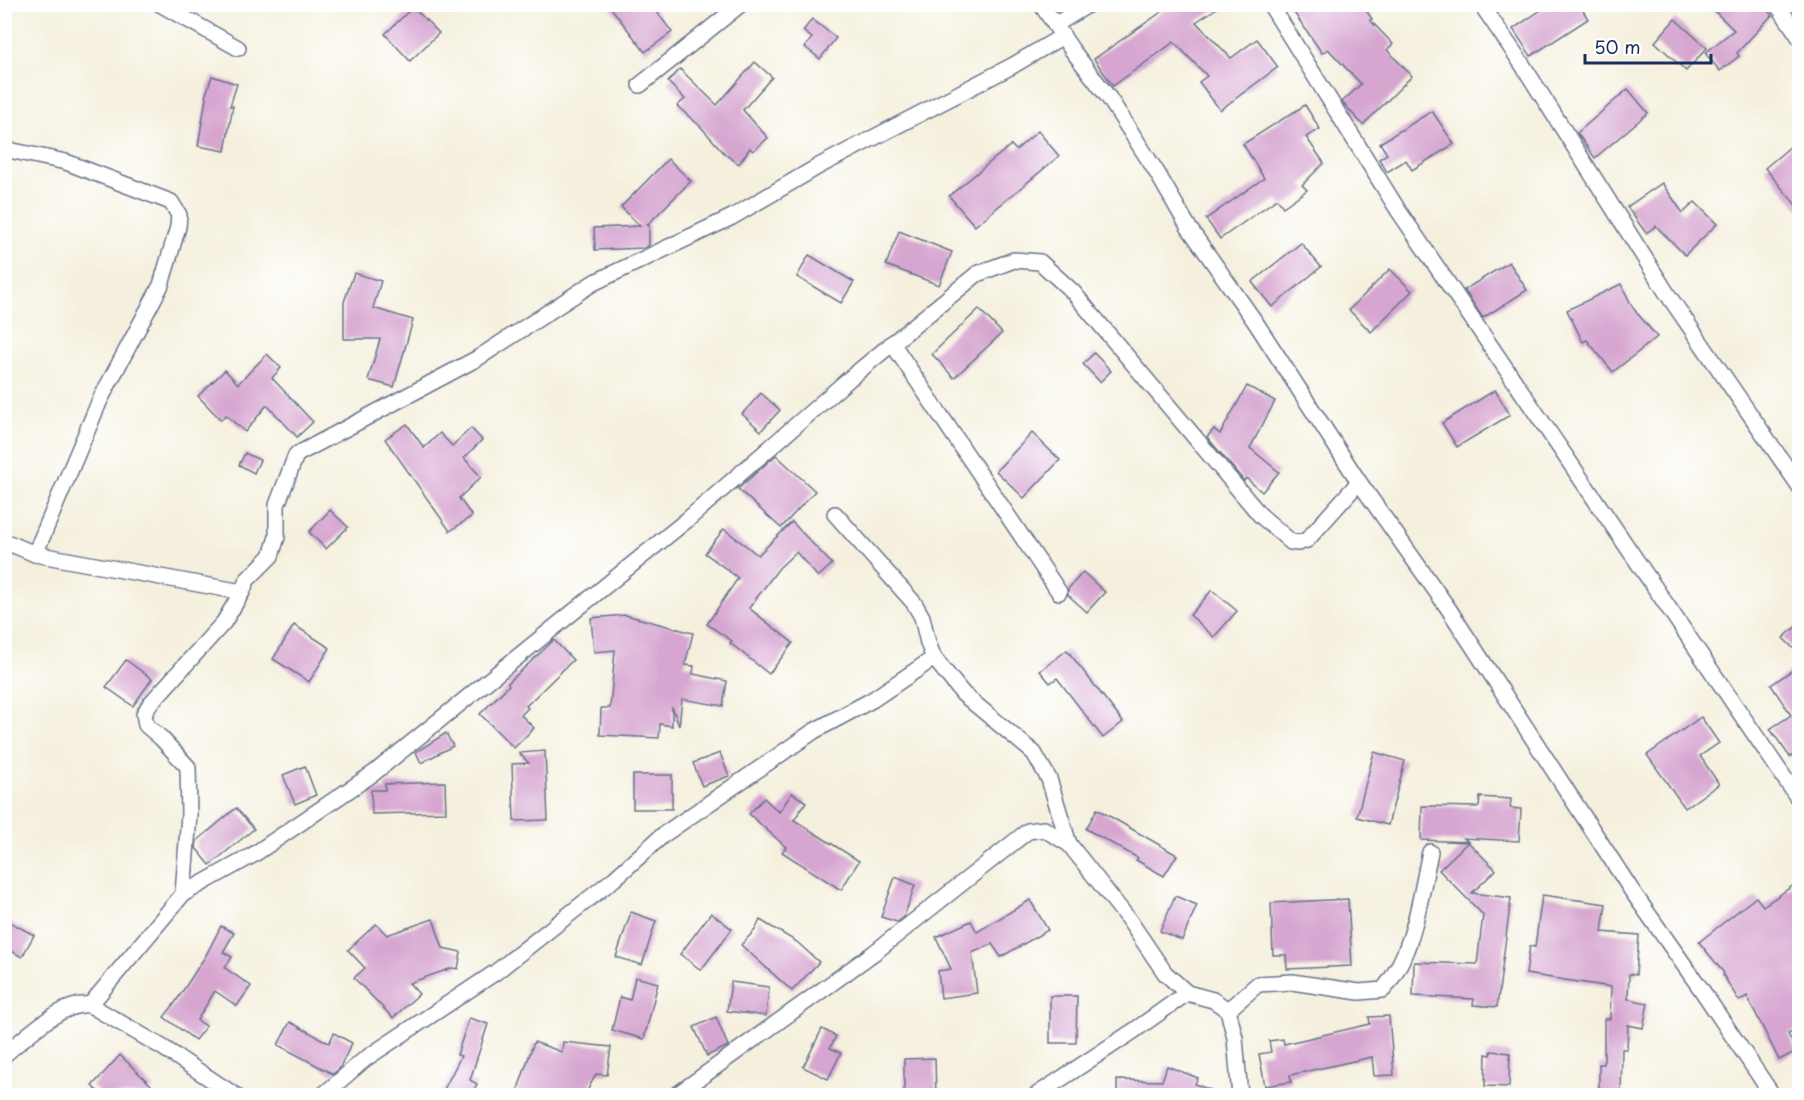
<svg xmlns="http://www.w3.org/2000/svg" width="1804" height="1100" font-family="'Playpen Sans',sans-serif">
	<rect width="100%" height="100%" fill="#fff"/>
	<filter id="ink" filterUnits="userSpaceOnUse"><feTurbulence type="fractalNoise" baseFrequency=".0167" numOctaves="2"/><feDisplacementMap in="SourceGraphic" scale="12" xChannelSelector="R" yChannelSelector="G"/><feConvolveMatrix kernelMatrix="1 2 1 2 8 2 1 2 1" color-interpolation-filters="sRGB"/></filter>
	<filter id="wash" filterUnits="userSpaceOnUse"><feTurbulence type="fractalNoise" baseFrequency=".008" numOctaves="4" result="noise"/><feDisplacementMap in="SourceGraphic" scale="24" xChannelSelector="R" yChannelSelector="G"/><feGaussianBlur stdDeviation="1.35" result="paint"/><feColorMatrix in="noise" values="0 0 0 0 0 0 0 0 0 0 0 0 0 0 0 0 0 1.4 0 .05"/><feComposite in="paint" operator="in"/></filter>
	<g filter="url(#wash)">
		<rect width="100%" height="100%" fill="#f5f0de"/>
		<g id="blocks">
			<g fill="#d6a5d0">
				<path d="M608 4H651L672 32 645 52Z"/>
				<path d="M1173 4H1223L1196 22 1231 58 1257 39 1278 67 1220 110 1199 82 1207 76 1174 42 1113 86 1094 59Z"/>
				<path d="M1288 4H1362L1372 19 1370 20 1393 44 1387 50 1412 76 1363 125 1342 102 1361 84 1328 49 1322 53Z"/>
				<path d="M1550 4H1579L1588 19 1531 56 1513 29Z"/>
				<path d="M1707 4H1761L1772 15 1737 53 1739 56 1720 71 1705 53 1734 30Z"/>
				<path d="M413 7 439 33 410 61 385 34Z"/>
				<path d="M812 19 836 38 820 59 805 47 812 38 803 31Z"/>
				<path d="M1675 19 1707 48 1686 71 1655 42Z"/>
				<path d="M755 62 772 77 743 110 768 138 753 151 750 148 739 164 726 155 700 126 677 106 685 99 668 82 680 69 717 105Z"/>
				<path d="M212 76 237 84 230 106H233L225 151 198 146 206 98 205 97Z"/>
				<path d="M1628 89 1648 113 1595 158 1577 133Z"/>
				<path d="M1305 105 1320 129 1306 137 1324 163 1302 185 1307 190 1283 207 1277 199 1220 239 1206 219 1264 178 1243 144Z"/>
				<path d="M1432 111 1454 144 1412 170 1406 160 1387 172 1379 159 1387 154 1380 143Z"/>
				<path d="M1038 131 1059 156 975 226 949 196 1011 145 1016 150Z"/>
				<path d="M1791 146 1800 157V210L1765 168Z"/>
				<path d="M668 159 691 181 647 225H649V245L644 248 595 250 594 228 640 226 621 207Z"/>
				<path d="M1662 183 1683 213 1695 202 1717 224 1685 255 1656 226 1646 233 1627 207Z"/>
				<path d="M899 231 952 252 939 285 886 265Z"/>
				<path d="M1301 243 1321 267 1272 307 1252 282Z"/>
				<path d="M809 255 854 282 841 303 797 277Z"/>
				<path d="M1509 262 1527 290 1483 318 1464 290Z"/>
				<path d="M1390 269 1412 291 1371 332 1349 310Z"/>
				<path d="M354 273 381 281 373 308 413 320 394 387 368 380 380 339H344V302Z"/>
				<path d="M1621 284 1633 308 1657 337 1613 372 1587 340 1583 342 1567 310Z"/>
				<path d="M979 309 1002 333 954 378 932 354Z"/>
				<path d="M1094 353 1111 371 1100 382 1083 364Z"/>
				<path d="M267 354 281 368 272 378 313 422 297 437 267 405 245 432 226 415 221 420 198 396 225 370 238 384Z"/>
				<path d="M1247 386 1275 401 1250 448 1279 472 1262 492 1246 478 1244 481 1207 437 1214 429 1220 434Z"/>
				<path d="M1495 390 1510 415 1457 447 1442 423Z"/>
				<path d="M761 393 780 410 761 431 742 414Z"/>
				<path d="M407 424 424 448 440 433 452 446 471 428 482 440 464 458 481 477 459 498 472 516 450 531 385 439Z"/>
				<path d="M1032 433 1060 460 1024 498 996 471Z"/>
				<path d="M245 453 260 460 254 473 239 465Z"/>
				<path d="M776 455 815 491 781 528 738 489Z"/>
				<path d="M330 510 348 527 326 549 309 532Z"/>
				<path d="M792 522 832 564 818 577 796 552 779 568 749 608 793 643 769 674 730 643 732 641 707 624 738 578 705 553 724 529 758 555Z"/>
				<path d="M1083 572 1105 592 1087 612 1068 595V589Z"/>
				<path d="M1212 590 1237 611 1214 637 1190 615Z"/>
				<path d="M626 615 693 633 685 665 694 666 693 674 727 681 723 706 682 699 679 726 672 707V726L660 724 659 738 600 735 601 708H610L615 650 594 652 591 618Z"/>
				<path d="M1800 623V655L1783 638Z"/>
				<path d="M294 625 330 648 309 682 273 659Z"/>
				<path d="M554 640 573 660 526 706 528 708 521 715 534 728 514 748 480 714 509 685 508 683Z"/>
				<path d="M1067 650 1123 722 1103 738 1057 678 1050 683 1040 671Z"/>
				<path d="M126 660 152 679 133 706 106 687Z"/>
				<path d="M1800 665V750L1790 757 1770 729 1791 715 1771 685Z"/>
				<path d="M1701 717 1719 743 1700 756 1719 784 1685 808 1647 755Z"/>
				<path d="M446 733 453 746 421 763 416 752Z"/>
				<path d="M545 751 548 820 514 821 512 764 529 763 519 753Z"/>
				<path d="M1374 752 1405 761 1388 825 1357 817Z"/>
				<path d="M720 753 729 776 702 786 693 763Z"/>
				<path d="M305 766 316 795 295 804 283 775Z"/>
				<rect x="633" y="775" width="39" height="34"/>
				<path d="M445 782 446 812 372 814 371 790H385V784Z"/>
				<path d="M792 793 806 802 794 820 859 861 841 890 782 852 786 847 749 814 764 798 779 812Z"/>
				<path d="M1480 797 1511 799 1510 808 1521 809 1519 841 1464 838 1468 842 1421 840 1422 806 1479 807Z"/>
				<path d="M236 808 254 829 210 865 196 848 197 841Z"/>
				<path d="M1097 809 1177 855 1164 876 1136 860 1138 858 1086 829Z"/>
				<path d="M1468 842 1496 870 1472 893 1511 898 1497 1007 1473 1005 1474 999 1413 996 1414 962 1477 964 1483 915 1439 870Z"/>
				<path d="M895 877 915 885 904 917 897 922 881 917Z"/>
				<path d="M1800 881V1028L1788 1034 1797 1051 1779 1060 1747 996 1739 1001 1723 975 1724 973 1699 942 1756 897 1763 906Z"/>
				<path d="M1542 895 1606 904 1602 932 1639 935 1636 975 1629 974 1628 999 1648 1003 1643 1028 1628 1025 1627 1049H1622L1621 1095H1599V1064H1604V1019H1610L1611 987 1526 974 1530 946 1535 947Z"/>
				<path d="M1175 896 1197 905 1182 940 1160 931Z"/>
				<path d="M1348 899 1352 966 1287 969 1286 955H1273L1271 903Z"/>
				<path d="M1030 900 1048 930 1001 957 992 944 972 953 977 993 941 998 938 971 951 969 936 937 971 921 977 932Z"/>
				<path d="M631 912 656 921 642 965 616 957Z"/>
				<path d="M711 913 732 929 701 970 680 954Z"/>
				<path d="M4 919 34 935 22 957 4 947Z"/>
				<path d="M433 919 443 948 461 952 458 969 452 968 409 983 419 994 393 1018 354 978 365 968 348 950 376 924 387 935Z"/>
				<path d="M760 920 797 942 819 962 792 991 741 945 755 930Z"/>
				<path d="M221 926 234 933 223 952 232 957 225 968 251 986 237 1006 215 991 197 1020 206 1026 195 1040 164 1017 175 1003 206 955Z"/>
				<path d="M635 977 658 983 644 1039 612 1030 620 997 630 1000Z"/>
				<path d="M731 982 769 987 766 1016 727 1011Z"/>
				<path d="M1050 996H1077L1076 1043H1050Z"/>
				<path d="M1389 1016 1394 1075 1374 1076 1372 1057 1290 1075 1291 1082 1265 1086 1259 1054 1271 1052 1269 1041 1283 1039 1284 1044 1370 1024 1369 1017Z"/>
				<path d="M716 1017 728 1046 707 1056 694 1027Z"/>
				<path d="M469 1018 488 1024 470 1080 477 1084 471 1095H441L461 1056 457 1055Z"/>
				<path d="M290 1022 329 1043 334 1033 352 1043 339 1069 333 1074 278 1045Z"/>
				<path d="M822 1029 836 1036 830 1048 841 1053 828 1079 803 1067Z"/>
				<path d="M534 1042 562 1052 563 1042 611 1047 607 1075 596 1074 585 1095H516Z"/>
				<path d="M1491 1051 1510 1053 1509 1087 1485 1086 1486 1054 1491 1055Z"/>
				<path d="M120 1055 154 1088 147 1095H102L92 1086Z"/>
				<path d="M935 1058 936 1095H904V1059Z"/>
				<path d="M1167 1066 1198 1078 1195 1084 1223 1095H1117V1080L1162 1081Z"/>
			</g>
		</g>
	</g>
	<g filter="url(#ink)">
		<use href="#blocks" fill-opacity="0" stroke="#67738b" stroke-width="1.5"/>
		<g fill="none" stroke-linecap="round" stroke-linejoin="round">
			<defs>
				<g id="street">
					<path d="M160 4 238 48"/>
					<path d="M1041 4 1072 50 1109 98 1156 171 1189 228 1256 323 1359 482"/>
					<path d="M1270 4 1398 210 1800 801"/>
					<path d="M1481 4 1522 64 1668 295 1800 487"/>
					<path d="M1777 4 1800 38"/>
					<path d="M1055 25 1089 4"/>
					<path d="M640 85 741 4"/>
					<path d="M4 149 66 162 171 202 179 215 178 227 161 285 100 400 35 554"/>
					<path d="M892 343 1059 592"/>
					<path d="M835 514 914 603 922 617 928 643 934 658 963 694 1034 753 1049 779 1069 844"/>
					<path d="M4 541 35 554 242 592"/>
					<path d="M183 894 189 815 188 767 161 738 146 725 144 714 150 704 224 622 242 592 247 580 271 556 277 537V505L296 455 478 358 593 283 732 217 819 166 1012 66 1063 36"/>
					<path d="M90 1005 183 894 253 855 374 773 687 520 849 379 977 274 1014 260 1040 262 1073 292 1260 515 1291 542 1298 543 1307 540 1359 482 1448 608 1632 891 1701 989 1773 1096"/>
					<path d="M1228 1010 1258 984 1292 982 1359 992 1383 990C1414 953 1420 898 1430 852"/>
					<path d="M4 1055C26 1037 62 1001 90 1005L162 1047 236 1096"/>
					<path d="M322 1096 365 1059 496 972 614 879 663 835 814 731 872 700 934 658"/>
					<path d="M675 1096 875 952 1028 831 1044 829 1069 844 1129 920 1165 973 1187 993 1213 1000 1228 1010 1235 1038 1240 1096"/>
					<path d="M1035 1096 1135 1030 1187 993"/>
				</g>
			</defs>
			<use href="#street" stroke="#67738b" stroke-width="18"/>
			<use href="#street" stroke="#fff" stroke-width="15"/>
		</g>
	</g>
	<rect width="1804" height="1100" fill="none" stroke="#fff" stroke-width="24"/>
	<path d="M1585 54v9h126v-9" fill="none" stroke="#1b2f5e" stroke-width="3"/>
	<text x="1594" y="54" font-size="18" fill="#1b2f5e" stroke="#ffffff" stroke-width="4.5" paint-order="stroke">50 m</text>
</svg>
